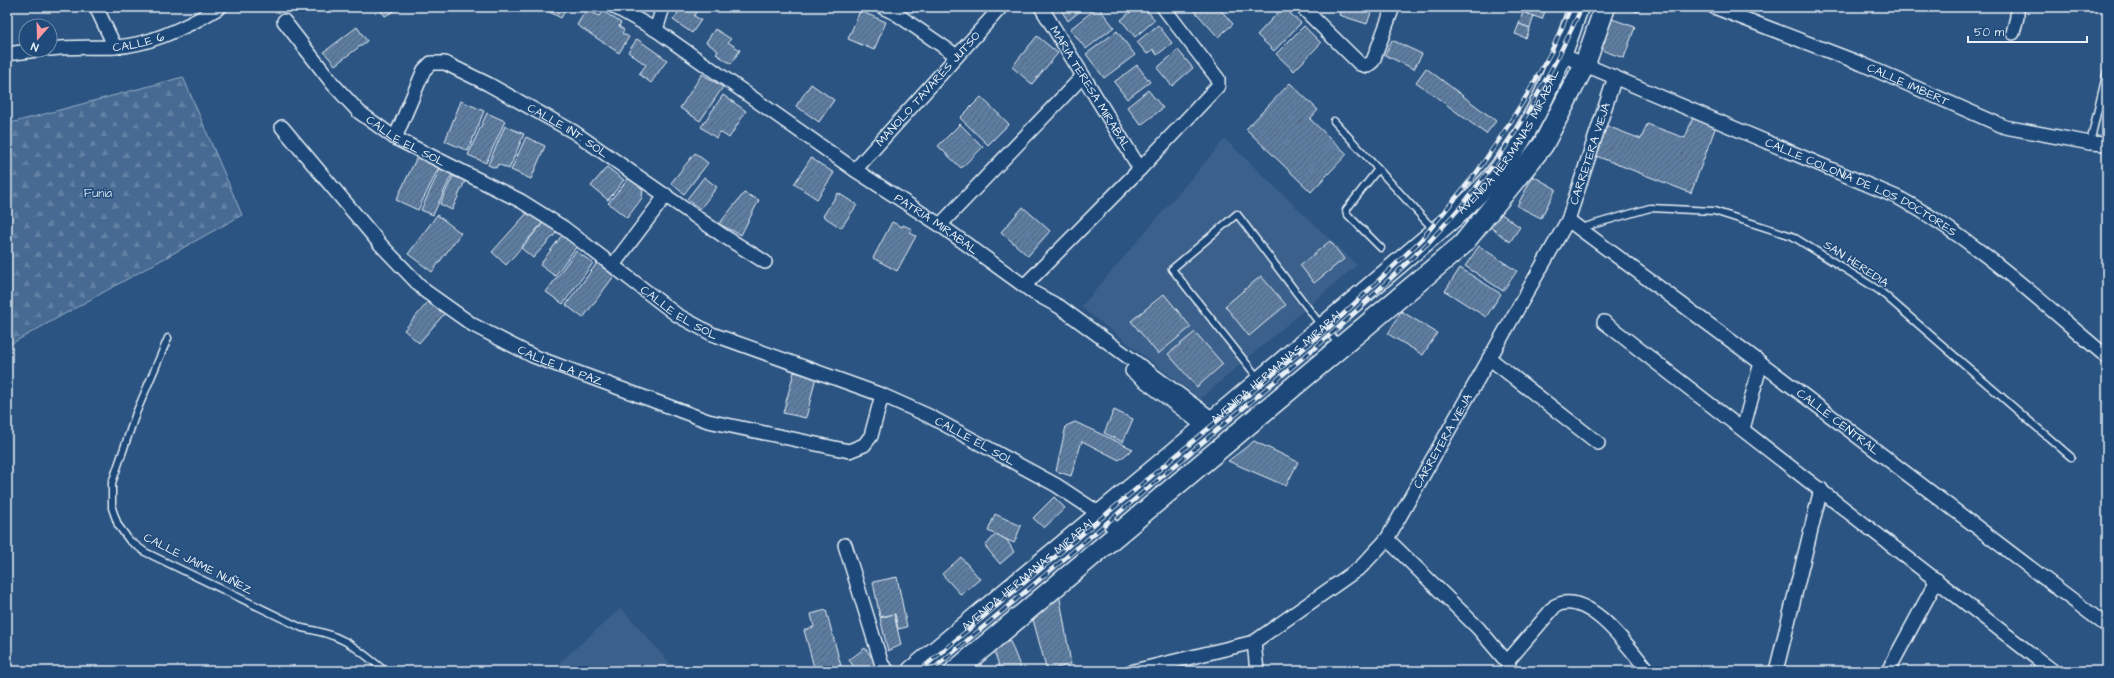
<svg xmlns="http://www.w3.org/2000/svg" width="2114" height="678" font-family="'Architects Daughter',sans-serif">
	<defs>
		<pattern id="forest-firs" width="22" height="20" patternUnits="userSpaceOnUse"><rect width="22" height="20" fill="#476b93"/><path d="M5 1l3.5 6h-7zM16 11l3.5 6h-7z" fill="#6281a3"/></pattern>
		<pattern id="building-hatch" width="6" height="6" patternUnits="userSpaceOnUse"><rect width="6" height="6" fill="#5d7da1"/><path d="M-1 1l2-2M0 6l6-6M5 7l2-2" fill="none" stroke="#53657a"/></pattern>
	</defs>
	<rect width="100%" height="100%" fill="#2b5482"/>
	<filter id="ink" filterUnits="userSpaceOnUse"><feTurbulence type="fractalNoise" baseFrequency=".025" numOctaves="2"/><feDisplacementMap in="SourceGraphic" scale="8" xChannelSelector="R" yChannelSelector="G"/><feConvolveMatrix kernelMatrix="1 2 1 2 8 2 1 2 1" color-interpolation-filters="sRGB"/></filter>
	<g filter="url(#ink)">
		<g fill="#3a608b">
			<path d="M1225 139 1357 265 1200 399 1081 307Z"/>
			<path d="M621 608 677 671H554L552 669Z"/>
		</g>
		<path fill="url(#forest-firs)" stroke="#98aec6" d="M183 77 242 215 7 346V124Z"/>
		<g fill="url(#building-hatch)" stroke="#e8f1f8">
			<path d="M378 7H397L398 9 385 16Z"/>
			<path d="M540 7H567L561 18Z"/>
			<path d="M682 7 699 8 694 16 701 20 692 33 673 20Z"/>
			<path d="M1059 7H1085L1068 21Z"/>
			<path d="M1098 7 1114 27 1086 49 1070 29Z"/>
			<path d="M1136 7H1144L1155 20 1135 37 1121 20Z"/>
			<path d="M1191 7H1218L1233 24 1218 37Z"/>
			<path d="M1283 7 1301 23 1274 51 1257 35Z"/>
			<path d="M1342 7H1373L1367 24 1339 15Z"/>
			<path d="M1508 7H1547L1542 19Z"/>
			<path d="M1625 7H1640L1638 12Z"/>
			<path d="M586 10 600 16 603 11 621 23 619 26 624 30 622 33 629 37 619 53 577 25Z"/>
			<path d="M860 11 886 22 874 50 848 39Z"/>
			<path d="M1523 12 1534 16 1530 28 1519 24Z"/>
			<path d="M1612 19 1635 27 1624 58 1604 51 1602 46Z"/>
			<path d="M1519 24 1530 28 1526 38 1515 34Z"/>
			<path d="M1158 25 1172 43 1157 55 1153 49 1147 54 1137 42Z"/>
			<path d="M1304 26 1321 43 1294 71 1276 54Z"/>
			<path d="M357 27 367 41 335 65 324 52Z"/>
			<path d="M715 29 731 39 728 42 740 50 731 64 716 54 718 51 706 42Z"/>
			<path d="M1117 31 1135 55 1104 78 1086 54Z"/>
			<path d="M1037 36 1058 53 1032 84 1012 67Z"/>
			<path d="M637 39 667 60 651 83 639 74 646 65 628 52Z"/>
			<path d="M1392 40 1422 54 1414 69 1385 55Z"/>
			<path d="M1178 50 1193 68 1172 86 1157 68Z"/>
			<path d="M1137 65 1150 82 1127 99 1114 82Z"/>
			<path d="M1426 68 1496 121 1486 134 1416 82Z"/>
			<path d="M702 74 723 87 700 121 680 108Z"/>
			<path d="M1290 83 1318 110 1310 119 1347 154 1311 192 1246 129Z"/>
			<path d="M811 84 834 100 819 122 796 106Z"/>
			<path d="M1148 90 1163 108 1141 125 1127 107Z"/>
			<path d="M723 95 746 111 729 138 720 132 716 138 701 127Z"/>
			<path d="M981 97 1009 124 988 145 960 118Z"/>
			<path d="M461 101 484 111 468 151 445 141Z"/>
			<path d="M487 113 505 121 486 163 468 155Z"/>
			<path d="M1693 117 1716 126 1691 193 1591 154 1602 124 1641 139 1647 124 1685 138Z"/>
			<path d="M960 124 983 147 961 168 938 146Z"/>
			<path d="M505 126 524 134 509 169 498 164 496 168 488 165Z"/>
			<path d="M526 137 545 146 531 179 511 170Z"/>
			<path d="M695 153 708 163 684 194 671 183Z"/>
			<path d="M417 157 439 167 418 210 396 200Z"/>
			<path d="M811 158 834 173 817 199 794 184Z"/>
			<path d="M607 167 624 180 608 200 591 186Z"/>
			<path d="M440 169 452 174 433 215 421 210Z"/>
			<path d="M453 176 465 181 452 210 440 204Z"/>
			<path d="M1533 176 1556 189 1541 218 1517 206Z"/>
			<path d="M630 177 643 188 642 198 627 218 608 203Z"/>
			<path d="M704 177 717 187 700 209 687 199Z"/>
			<path d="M744 193 759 200 741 235 719 224Z"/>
			<path d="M838 193 857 205 841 228 823 216Z"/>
			<path d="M1023 207 1050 231 1028 256 1001 232Z"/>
			<path d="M528 212 545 220 506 265 492 252Z"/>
			<path d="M1500 213 1520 227 1510 242 1490 227Z"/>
			<path d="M437 215 461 233 432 272 408 254Z"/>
			<path d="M546 220 558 231 533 258 521 248Z"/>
			<path d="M892 222 902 227 903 225 912 229 910 233 916 236 897 271 873 258Z"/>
			<path d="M562 235 577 246 555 276 540 265Z"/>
			<path d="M1330 241 1344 259 1314 283 1300 265Z"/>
			<path d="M1479 246 1517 271 1503 291 1465 266Z"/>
			<path d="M576 251 593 263 563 304 546 292Z"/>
			<path d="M597 263 614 276 583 318 566 305Z"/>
			<path d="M1460 268 1501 294 1486 317 1445 291Z"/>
			<path d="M1261 276 1286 305 1249 336 1225 306Z"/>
			<path d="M1164 294 1191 327 1158 354 1131 321Z"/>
			<path d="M428 302 434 307 435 305 445 313 419 343 404 330Z"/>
			<path d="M1401 311 1437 333 1423 355 1388 334Z"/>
			<path d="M1195 332 1223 364 1197 387 1168 354Z"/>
			<path d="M794 372 816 377 806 418 783 413Z"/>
			<path d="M1114 410 1133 419 1123 442 1104 433Z"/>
			<path d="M1075 422 1133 449 1119 460 1082 441 1071 476 1056 471 1066 426Z"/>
			<path d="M1254 441 1298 462 1286 486 1228 461Z"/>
			<path d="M1054 497 1065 508 1044 528 1033 518Z"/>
			<path d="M995 514 1021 526 1014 543 988 531Z"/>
			<path d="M996 534 1007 540 1014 552 1000 564 985 546Z"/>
			<path d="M961 557 980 579 961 595 942 574Z"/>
			<path d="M897 577 907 627 898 629 895 614 880 617 873 582Z"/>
			<path d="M1059 593 1071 664 1047 671 1032 616Z"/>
			<path d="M826 610 841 666 815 671 804 630 814 627 811 614Z"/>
			<path d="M894 614 901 645 888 651 880 618Z"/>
			<path d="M1008 636 1022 671H1001L993 648Z"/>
			<path d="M865 648 876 663 867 671H857L849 660Z"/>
			<path d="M980 663 985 671H972L971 669Z"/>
		</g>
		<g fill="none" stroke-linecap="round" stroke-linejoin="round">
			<defs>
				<g id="service">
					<path d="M1334 121 1434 230"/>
					<path d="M2090 143 2107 71"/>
					<path d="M1378 169 1346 210 1347 214 1381 248"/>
					<path d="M1581 228 1650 208 1714 211 1792 236 1880 291 2071 457"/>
					<path d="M168 338 136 413 112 483V508L118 525 129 540 145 552 302 628C343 635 353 645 385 671"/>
					<path d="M1258 378 1172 269 1237 214 1323 328 1340 344"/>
				</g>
				<g id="minor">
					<path d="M96 7 115 47"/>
					<path id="s1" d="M615 7 656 30 855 170 940 225 1034 293 1060 307 1214 420"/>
					<path d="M882 7 895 13 957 56"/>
					<path id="s2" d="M1041 7 1140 169"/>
					<path d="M1302 7 1360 64 1367 66 1373 61 1393 7"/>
					<path id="s3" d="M1714 7 1862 64 2005 127 2090 143 2107 144"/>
					<path id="s4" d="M284 21 333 84 359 112 395 138 521 201 564 228 677 315 712 334 882 395 929 416 1056 485 1100 514 1119 533"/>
					<path d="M656 30 663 7"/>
					<path d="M2013 33 2017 17V7"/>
					<path id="s5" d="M50 49C72 46 93 48 115 47 152 45 189 26 220 7"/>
					<path d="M7 54 37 50"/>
					<path id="s6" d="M1562 55 1899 198C1976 240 2040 301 2107 357"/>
					<path id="s7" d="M282 127 381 245 425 291 473 325 533 356 708 421 849 451 864 445 871 436 882 395"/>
					<path id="s8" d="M395 138 424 70 431 63H445L488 84 574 132 722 235 765 262"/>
					<path id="s9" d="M855 170 1001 7"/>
					<path id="s10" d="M1568 220 1761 363 2107 626"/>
					<path d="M940 225 1083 76"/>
					<path d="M613 265 666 195"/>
					<path d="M1025 285 1140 169 1218 86V79L1163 7"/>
					<path d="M1604 322 2053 671"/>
					<path d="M1489 358 1598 443"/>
					<path d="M1132 371 1205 427"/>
					<path d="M1743 429 1761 363"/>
					<path d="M1387 539 1478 628 1507 662 1511 671"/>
					<path d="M845 545 882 665 888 671"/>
					<path d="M1254 642 1257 671"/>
					<path d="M1507 662 1555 606C1588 588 1630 649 1648 671"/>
					<path id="s11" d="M1134 671 1254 642 1361 567 1387 539 1568 220 1615 77"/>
					<path d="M1776 671 1821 489"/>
					<path d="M1888 671 1937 580"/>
				</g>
				<g id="primary">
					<path id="s12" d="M912 671 1214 420 1457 214C1469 202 1482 190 1493 177 1534 129 1559 66 1578 7"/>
					<path d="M955 671 1462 245 1543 145 1585 64 1605 7"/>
				</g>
			</defs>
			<use href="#service" stroke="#e8f1f8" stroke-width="9"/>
			<use href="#minor" stroke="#e8f1f8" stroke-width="16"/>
			<use href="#primary" stroke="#e8f1f8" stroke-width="23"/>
			<use href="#service" stroke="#1f4a7a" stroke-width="6"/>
			<use href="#minor" stroke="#1f4a7a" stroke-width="13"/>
			<use href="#primary" stroke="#1f4a7a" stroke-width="20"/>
			<defs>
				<g id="rail">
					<path d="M919 671 1333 324 1421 240 1477 172 1502 135 1527 95 1551 52 1571 7"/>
					<path d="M931 671 1337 329 1428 243 1464 203 1499 157 1528 112 1558 57 1582 7"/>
				</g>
			</defs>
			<use href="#rail" stroke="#e8f1f8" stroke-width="4.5"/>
			<use href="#rail" stroke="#1f4a7a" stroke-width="3" stroke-dasharray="9" stroke-linecap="butt"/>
		</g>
	</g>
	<g text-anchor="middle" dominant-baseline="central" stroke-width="3" stroke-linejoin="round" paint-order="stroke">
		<g font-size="12" fill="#e8f1f8" stroke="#1f4a7a">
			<text stroke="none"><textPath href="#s5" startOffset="89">CALLE 6</textPath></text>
			<text stroke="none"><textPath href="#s3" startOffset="209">CALLE IMBERT</textPath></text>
			<text stroke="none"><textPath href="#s2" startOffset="95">MARIA TERESA MIRABAL</textPath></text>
			<text stroke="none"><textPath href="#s9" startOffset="109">MANOLO TAVARES JUTSO</textPath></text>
			<text stroke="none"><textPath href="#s8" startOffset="238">CALLE INT. SOL</textPath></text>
			<text stroke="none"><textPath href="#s4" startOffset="173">CALLE EL SOL</textPath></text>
			<text stroke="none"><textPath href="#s12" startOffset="801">AVENIDA HERMANAS MIRABAL</textPath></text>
			<text stroke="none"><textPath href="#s11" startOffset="729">CARRETERA VIEJA</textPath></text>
			<text stroke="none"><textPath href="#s6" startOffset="327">CALLE COLONIA DE LOS DOCTORES</textPath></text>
			<text stroke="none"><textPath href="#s1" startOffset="388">PATRIA MIRABAL</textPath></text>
			<text transform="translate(1856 264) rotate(33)">SAN HEREDIA</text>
			<text stroke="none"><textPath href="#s4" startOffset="497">CALLE EL SOL</textPath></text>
			<text stroke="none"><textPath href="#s7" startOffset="373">CALLE LA PAZ</textPath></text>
			<text stroke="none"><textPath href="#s12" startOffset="477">AVENIDA HERMANAS MIRABAL</textPath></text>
			<text stroke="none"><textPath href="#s10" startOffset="337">CALLE CENTRAL</textPath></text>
			<text stroke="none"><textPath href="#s4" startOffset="821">CALLE EL SOL</textPath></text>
			<text stroke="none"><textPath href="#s11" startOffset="405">CARRETERA VIEJA</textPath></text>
			<text transform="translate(198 564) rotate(27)">CALLE JAIME NUÑEZ</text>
			<text stroke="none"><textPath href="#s12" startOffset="153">AVENIDA HERMANAS MIRABAL</textPath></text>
		</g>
		<g font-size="12" fill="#d0dde9" stroke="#1f4a7a">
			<text x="98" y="193">Funia</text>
		</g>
	</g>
	<rect width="2114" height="678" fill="none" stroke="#1f4a7a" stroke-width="24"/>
	<rect x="12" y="12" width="2090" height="654" fill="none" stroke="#e8f1f8" stroke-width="1.5" filter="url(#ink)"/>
	<g transform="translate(38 38) rotate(200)"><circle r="19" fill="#1f4a7a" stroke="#6f8dac"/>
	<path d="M0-3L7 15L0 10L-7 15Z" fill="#ff9aa2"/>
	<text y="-6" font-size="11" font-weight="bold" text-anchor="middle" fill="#e8f1f8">N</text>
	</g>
	<path d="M1968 36v6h119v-6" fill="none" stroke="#e8f1f8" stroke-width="2"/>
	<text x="1974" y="36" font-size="12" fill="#e8f1f8" stroke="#1f4a7a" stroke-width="3" paint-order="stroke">50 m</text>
</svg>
